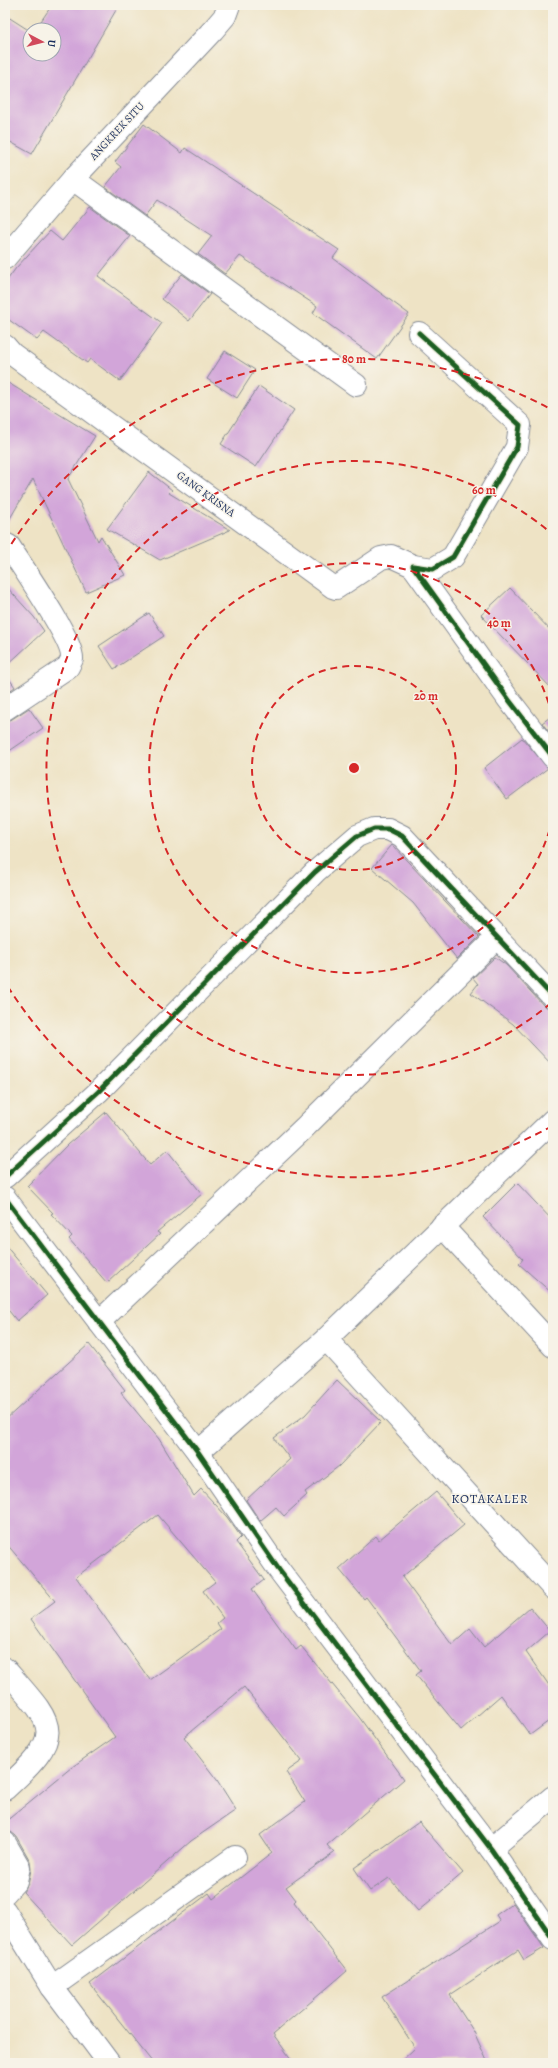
<svg xmlns="http://www.w3.org/2000/svg" width="558" height="2068" font-family="Alegreya,serif">
	<rect width="100%" height="100%" fill="#f7f3e8"/>
	<filter id="ink" filterUnits="userSpaceOnUse"><feTurbulence type="fractalNoise" baseFrequency=".025" numOctaves="2"/><feDisplacementMap in="SourceGraphic" scale="8" xChannelSelector="R" yChannelSelector="G"/><feConvolveMatrix kernelMatrix="1 2 1 2 8 2 1 2 1" color-interpolation-filters="sRGB"/></filter>
	<filter id="wash" filterUnits="userSpaceOnUse"><feTurbulence type="fractalNoise" baseFrequency=".012" numOctaves="4" result="noise"/><feDisplacementMap in="SourceGraphic" scale="16" xChannelSelector="R" yChannelSelector="G"/><feGaussianBlur stdDeviation="0.9" result="paint"/><feColorMatrix in="noise" values="0 0 0 0 0 0 0 0 0 0 0 0 0 0 0 0 0 1.4 0 .05"/><feComposite in="paint" operator="in"/></filter>
	<g filter="url(#wash)">
		<rect width="100%" height="100%" fill="#eee3c5"/>
		<g id="blocks">
			<g fill="#d2a5d9" fill-rule="evenodd">
				<path d="M52 5H119L32 154 5 139V15L30 31V54H54V30H35Z"/>
				<path d="M144 124 182 153 185 148 339 250 333 258 409 314 377 359 313 313 317 306 240 256 225 274 198 254 212 236 157 200 145 216 105 187 121 167 115 162Z"/>
				<path d="M90 207 130 236 98 276 162 323 120 381 90 359 87 363 44 332 37 340 5 317V283L16 268 50 231 62 241Z"/>
				<path d="M182 274 210 294 189 321 162 299Z"/>
				<path d="M225 351 255 370 237 398 207 379Z"/>
				<path d="M5 381 95 436 68 479 98 541 101 536 125 575 86 592 33 479 5 527Z"/>
				<path d="M259 386 294 410 256 467 221 444Z"/>
				<path d="M149 472 172 490 169 493 230 530 160 560 107 529Z"/>
				<path d="M5 585 34 617 44 631 5 667Z"/>
				<path d="M510 588 553 633V690L481 615Z"/>
				<path d="M149 613 164 636 114 669 99 646Z"/>
				<path d="M5 673 15 687 5 694Z"/>
				<path d="M29 708 43 728 5 754V721L12 719Z"/>
				<path d="M553 715V737L542 723Z"/>
				<path d="M522 738 548 768 507 799 484 768Z"/>
				<path d="M392 845 479 937 457 959 413 903 372 868Z"/>
				<path d="M495 957 506 965 544 1006 553 1009V1066L513 1024 471 993 478 984 473 978Z"/>
				<path d="M106 1112 150 1165 167 1150 202 1194 157 1232 160 1234 107 1283 69 1239 72 1236 51 1214 53 1213 27 1186 68 1144Z"/>
				<path d="M517 1183 553 1221V1294L519 1264 523 1259 483 1217Z"/>
				<path d="M5 1245 47 1295 17 1321 5 1306Z"/>
				<path d="M89 1344 125 1390 121 1393 159 1439 194 1496 201 1489 227 1517 241 1537 236 1542 264 1580 252 1589 296 1650 301 1646 359 1717 404 1779 327 1845 334 1853 286 1887 296 1900 294 1902 347 1971 273 2034 294 2063H153L90 1984 209 1893 213 1899 272 1853 260 1835 305 1802 286 1772 302 1761 244 1687 184 1737 217 1780 236 1810 191 1841 72 1945 23 1892 28 1884 31 1870 30 1861 16 1836 11 1832 5 1831V1822L72 1767 115 1737 31 1619 55 1601 5 1542V1420ZM158 1515 215 1582 203 1591 223 1618 217 1623 221 1629 150 1680 76 1577Z"/>
				<path d="M337 1380 381 1422 339 1466 305 1492 307 1495 284 1516 276 1507 260 1521 246 1500 290 1459 274 1438 305 1415Z"/>
				<path d="M436 1492 464 1525 402 1577 452 1645 470 1629 484 1647 530 1607 550 1631 526 1652 553 1691V1718L530 1735 501 1695 461 1730 416 1675 421 1671 366 1597 364 1599 339 1569 376 1536 379 1540Z"/>
				<path d="M419 1822 463 1873 418 1911 389 1878 370 1891 354 1868Z"/>
				<path d="M513 1903 544 1948 524 1960 518 1950 450 1995 474 2032 488 2063H399L415 2048 382 1997 500 1921 496 1915Z"/>
			</g>
		</g>
	</g>
	<g filter="url(#ink)">
		<use href="#blocks" fill-opacity="0" stroke="#848992" stroke-width="1"/>
		<g fill="none" stroke-linecap="round" stroke-linejoin="round">
			<defs>
				<g id="minor">
					<path d="M73 179 356 385"/>
					<path d="M5 258 73 179 213 30 225 16 229 5"/>
					<path d="M419 333 520 425 517 447 453 557 433 569 413 566 509 700 553 757"/>
					<path d="M5 346 12 354 333 587 336 588 381 558 391 556 413 566"/>
					<path d="M5 544 9 546C21 565 74 641 72 659 71 661 69 665 68 667L5 709"/>
					<path d="M5 1177 98 1092 315 872 357 836 374 829H388L402 836 553 997"/>
					<path d="M5 1198 198 1452 279 1570 491 1849 553 1939"/>
					<path d="M442 1226 553 1346"/>
					<path d="M99 1322 304 1128 497 937"/>
					<path d="M326 1339 553 1588"/>
					<path d="M198 1452 326 1339 553 1120"/>
					<path d="M5 1669C56 1727 67 1733 5 1789"/>
					<path d="M5 1843 19 1867 16 1881 5 1893"/>
					<path d="M491 1849 553 1797"/>
					<path d="M5 1911 52 1987 109 2063"/>
					<path d="M52 1987 235 1857"/>
				</g>
			</defs>
			<use href="#minor" stroke="#848992" stroke-width="24"/>
			<use href="#minor" stroke="#fff" stroke-width="22"/>
			<defs>
				<g id="cycleway">
					<path d="M419 333 520 425 517 447 453 557 433 569 413 566 509 700 553 757"/>
					<path d="M5 1177 98 1092 315 872 357 836 374 829H388L402 836 553 997"/>
					<path d="M5 1198 198 1452 279 1570 491 1849 553 1939"/>
				</g>
			</defs>
			<use href="#cycleway" stroke="#f7f3e8" stroke-width="8"/>
			<use href="#cycleway" stroke="#1b5e20" stroke-width="5"/>
		</g>
	</g>
	<g fill="none" stroke="#d62828" stroke-width="2" stroke-dasharray="7 5">
		<circle cx="354" cy="768" r="102"/>
		<path d="M553 818A205 205 0 1 1 553 718"/>
		<path d="M551 1003A307 307 0 1 1 551 533"/>
		<path d="M552 1126A409 409 0 0 1 5 982M5 554A409 409 0 0 1 552 410"/>
	</g>
	<g text-anchor="middle" dominant-baseline="central" stroke-width="3" stroke-linejoin="round" paint-order="stroke">
		<g font-size="11" fill="#1b2f5e" stroke="#f7f3e8">
			<text transform="translate(117 131) rotate(-47)">ANGKREK SITU</text>
			<text transform="translate(206 494) rotate(36)">GANG KRISNA</text>
		</g>
		<g font-size="13" letter-spacing="1" fill="#1b2f5e" stroke="#f7f3e8">
			<text x="490" y="1498">KOTAKALER</text>
		</g>
	</g>
	<circle cx="354" cy="768" r="6" fill="#d62828" stroke="#f7f3e8" stroke-width="2"/>
	<g font-size="12" text-anchor="middle" font-weight="bold" fill="#d62828" stroke="#f7f3e8" stroke-width="3" stroke-linejoin="round" paint-order="stroke">
		<text x="354" y="363">80 m</text>
		<text x="484" y="494">60 m</text>
		<text x="499" y="627">40 m</text>
		<text x="426" y="700">20 m</text>
	</g>
	<rect width="558" height="2068" fill="none" stroke="#f7f3e8" stroke-width="20"/>
	<g transform="translate(42 42) rotate(97)"><circle r="19" fill="#f7f3e8" stroke="#9fa5b1"/>
	<path d="M0-3L7 15L0 10L-7 15Z" fill="#d1495b"/>
	<text y="-6" font-size="11" font-weight="bold" text-anchor="middle" fill="#1b2f5e">U</text>
	</g>
</svg>
